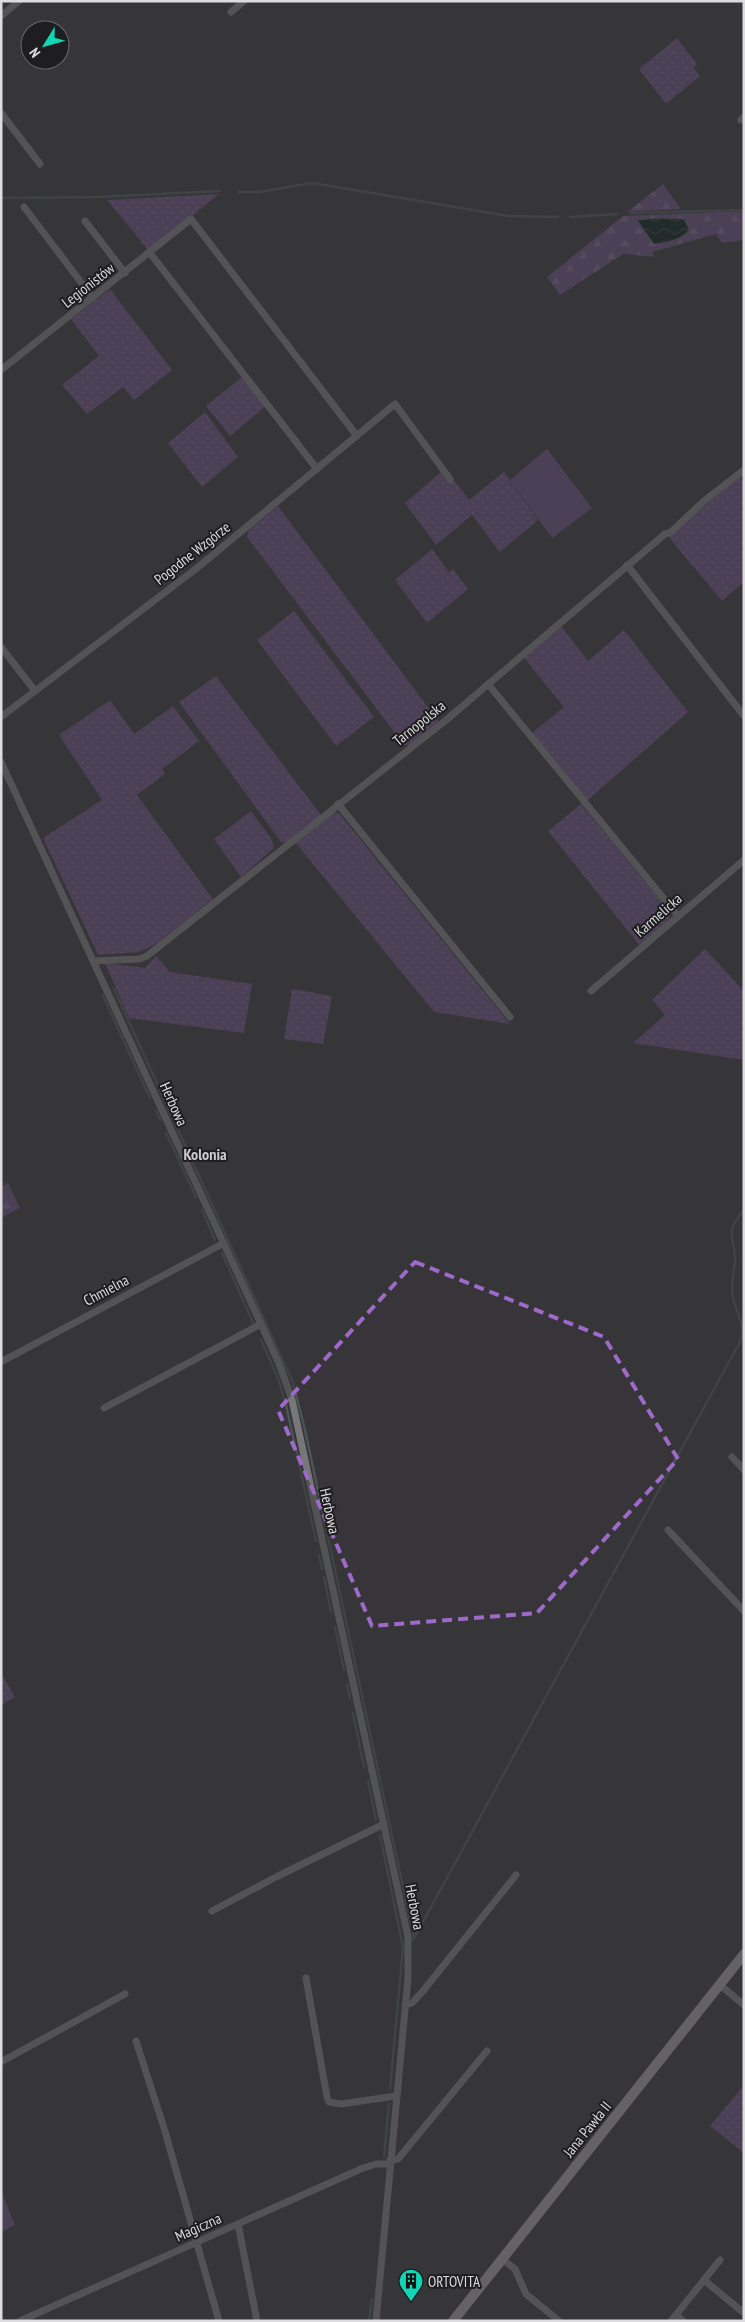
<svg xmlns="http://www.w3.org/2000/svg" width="745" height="2322" font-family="'PT Sans Narrow',sans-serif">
	<defs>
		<pattern id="grass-dots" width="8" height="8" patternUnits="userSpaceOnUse" patternTransform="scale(1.25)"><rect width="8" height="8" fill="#644e78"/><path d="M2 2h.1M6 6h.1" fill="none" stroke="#7a678b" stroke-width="1.8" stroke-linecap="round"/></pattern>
		<pattern id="forest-firs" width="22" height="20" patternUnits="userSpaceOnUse" patternTransform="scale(1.25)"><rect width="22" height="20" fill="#644e78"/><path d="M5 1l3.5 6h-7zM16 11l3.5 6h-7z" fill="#7a678b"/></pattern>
		<pattern id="water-waves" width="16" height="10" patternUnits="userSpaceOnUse" patternTransform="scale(1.25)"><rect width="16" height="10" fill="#0d1d19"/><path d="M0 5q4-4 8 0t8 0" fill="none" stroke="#303d3a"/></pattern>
	</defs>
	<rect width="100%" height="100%" fill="#373539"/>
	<g fill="url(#grass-dots)">
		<path d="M677 38 697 64 694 68 700 76 666 104 639 69Z"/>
		<path d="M219 194 149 251 107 200Z"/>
		<path d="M110 289 172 370 134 400 123 387 87 414 62 385 99 356 71 319Z"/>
		<path d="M242 377 266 406 230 436 206 406Z"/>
		<path d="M205 412 238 457 202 487 168 443Z"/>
		<path d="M441 472 453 479 469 500 504 472 538 520 500 552 472 515 436 545 405 503Z"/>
		<path d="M740 477 744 482V582L722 601 667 535Z"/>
		<path d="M278 506 439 722 410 745H404L247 537 248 531Z"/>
		<path d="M432 549 449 572 453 569 468 589 427 623 395 580Z"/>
		<path d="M294 611 374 717 336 746 257 640Z"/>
		<path d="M561 626 588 661 624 630 688 712 587 801 532 733 564 707 524 658Z"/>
		<path d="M216 676 321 815 286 843 281 842 179 702Z"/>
		<path d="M110 700 134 734 173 706 199 741 162 769 165 774 137 795 213 899 156 944 139 952 98 955 43 838 102 800 59 735Z"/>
		<path d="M581 804 670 912 669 923 640 946 548 831Z"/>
		<path d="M251 811 271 838 274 848 241 877 214 839Z"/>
		<path d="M333 812 339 813 510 1024 434 1012 295 842Z"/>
		<path d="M705 949 744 991V1060L633 1043 665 1015 652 1000Z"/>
		<path d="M156 956 170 972 252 984 244 1033 129 1018 105 963 145 968Z"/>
		<path d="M292 989 332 996 323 1044 284 1039Z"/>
		<path d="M1 1673 15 1697 1 1705Z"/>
		<path d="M744 2085V2153L710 2126Z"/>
	</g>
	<g fill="url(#forest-firs)">
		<path d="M663 184 681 209 627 212Z"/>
		<path d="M744 211V240L722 243 716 234 652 252 655 257 623 254 560 295 547 277 623 216Z"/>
		<path d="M8 1183 20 1208 1 1218V1187Z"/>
	</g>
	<g fill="#644e78">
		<path d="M547 449 592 508 552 538 510 480Z"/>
		<path d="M1 2190 15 2225 1 2232Z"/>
	</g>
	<path fill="url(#water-waves)" stroke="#4b5654" d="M659 218 684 219 689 229C683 240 665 243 654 244L637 220Z"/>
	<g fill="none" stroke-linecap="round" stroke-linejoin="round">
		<g stroke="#4b5654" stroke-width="2.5">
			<path d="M238 192H259L312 183 508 216 558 217"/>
			<path d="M1 198 98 197 220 191"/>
			<path d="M630 213 744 210"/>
			<path d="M570 217 617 214"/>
			<path d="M114 989 293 1383 305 1430 414 1938"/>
			<path d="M103 996 150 1098"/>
			<path d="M156 1111 160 1119"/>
			<path d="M166 1133 196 1197"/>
			<path d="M202 1210 215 1240"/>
			<path d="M222 1253 255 1327"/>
			<path d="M261 1340 278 1378 286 1405 316 1541"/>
			<path d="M319 1555 322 1569"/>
			<path d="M324 1577 331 1612"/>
			<path d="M335 1627 344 1670"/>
			<path d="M347 1684 350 1699"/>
			<path d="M353 1713 364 1767"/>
			<path d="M368 1781 376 1820"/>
			<path d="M380 1835 403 1947 390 2089"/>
			<path d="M413 1940 742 1338C744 1322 736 1312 733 1297 730 1284 735 1270 735 1257 733 1232 725 1233 744 1210"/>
			<path d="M384 2157 389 2103"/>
			<path d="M369 2321 372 2299"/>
		</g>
		<g stroke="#777678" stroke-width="7">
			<path d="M231 12 244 1"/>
			<path d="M1 16 19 1"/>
			<path d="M1 113 40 164"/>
			<path d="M741 120 744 117"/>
			<path d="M24 207 93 298"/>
			<path d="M85 221 125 273"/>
			<path d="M150 253 317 469"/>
			<path d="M1 370 191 219 357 436"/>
			<path d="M627 565 744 716"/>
			<path d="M1 647 35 691"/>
			<path d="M488 684 678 916"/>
			<path d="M1 717 197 568 395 404 450 479"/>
			<path d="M1 762 261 1324 280 1366 292 1400 408 1937V1978L376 2321"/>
			<path d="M338 804 510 1017"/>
			<path d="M94 961 139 959 147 956 445 721 665 534 671 532 705 500 744 470"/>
			<path d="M591 991 744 860"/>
			<path d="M1 1362 224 1243"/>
			<path d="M104 1408 261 1324"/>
			<path d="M732 1457 744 1470"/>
			<path d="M668 1530 744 1611"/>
			<path d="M212 1911 276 1877 384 1824"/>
			<path d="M306 1978 327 2097 329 2102 341 2104 396 2096"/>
			<path d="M720 1985 744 2005"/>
			<path d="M405 2005 412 2003 423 1991 516 1875"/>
			<path d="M136 2041 164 2128 219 2321"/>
			<path d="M1 2062 125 1994"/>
			<path d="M390 2160 398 2159 487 2051"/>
			<path d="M238 2224 257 2321"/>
			<path d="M502 2259 515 2269 526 2294 559 2321"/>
			<path d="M704 2280 744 2313"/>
			<path d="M676 2315 683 2321"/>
			<path d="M20 2321 363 2168 376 2164H390"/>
			<path d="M671 2321 720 2260"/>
		</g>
		<path stroke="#9b9a9d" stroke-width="10" d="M453 2321 744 1954"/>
	</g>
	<path d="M0 0H745V2322H0ZM415 1262 604 1337 678 1459 537 1613 372 1626 278 1410Z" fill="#373539" fill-opacity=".55" fill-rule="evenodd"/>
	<path fill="none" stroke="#9d6aca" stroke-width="4" stroke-dasharray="10 6" stroke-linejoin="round" d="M415 1262 604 1337 678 1459 537 1613 372 1626 278 1410Z"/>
	<defs>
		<symbol id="building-pin" viewBox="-11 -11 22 30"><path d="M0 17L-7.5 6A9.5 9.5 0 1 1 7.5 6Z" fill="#12d5b4" stroke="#1e1d1f"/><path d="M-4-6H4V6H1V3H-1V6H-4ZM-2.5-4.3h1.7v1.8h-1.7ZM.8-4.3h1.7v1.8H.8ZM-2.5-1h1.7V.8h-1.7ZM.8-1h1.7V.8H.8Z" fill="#111"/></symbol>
	</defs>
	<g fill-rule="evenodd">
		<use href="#building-pin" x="397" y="2267" width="28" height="38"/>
	</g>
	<g text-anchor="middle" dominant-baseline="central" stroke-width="4" stroke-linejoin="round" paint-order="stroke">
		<g font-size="15" fill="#dddcde" stroke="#1e1d1f">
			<text transform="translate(88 285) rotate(-38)">Legionistów</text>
			<text transform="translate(192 553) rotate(-38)">Pogodne Wzgórze</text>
			<text transform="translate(419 723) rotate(-39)">Tarnopolska</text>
			<text transform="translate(658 915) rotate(-41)">Karmelicka</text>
			<text transform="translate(174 1104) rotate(66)">Herbowa</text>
			<text transform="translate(106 1290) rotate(-28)">Chmielna</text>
			<text transform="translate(330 1511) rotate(78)">Herbowa</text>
			<text transform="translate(415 1907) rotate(79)">Herbowa</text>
			<text transform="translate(587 2129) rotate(-51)">Jana Pawła II</text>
			<text transform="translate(198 2227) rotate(-24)">Magiczna</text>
		</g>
		<g font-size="15" fill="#dddcde" stroke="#1e1d1f" text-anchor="start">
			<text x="428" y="2281">ORTOVITA</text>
		</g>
		<g font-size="16" font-weight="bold" fill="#cdcbcf" stroke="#1e1d1f">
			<text x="205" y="1154">Kolonia</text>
		</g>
	</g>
	<rect width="745" height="2322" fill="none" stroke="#dddcde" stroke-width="5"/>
	<g transform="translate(45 45) rotate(233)"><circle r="24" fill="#1e1d1f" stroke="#6a696b"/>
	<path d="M0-4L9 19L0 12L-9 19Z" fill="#12d5b4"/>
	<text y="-8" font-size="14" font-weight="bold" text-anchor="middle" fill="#dddcde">N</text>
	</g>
</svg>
